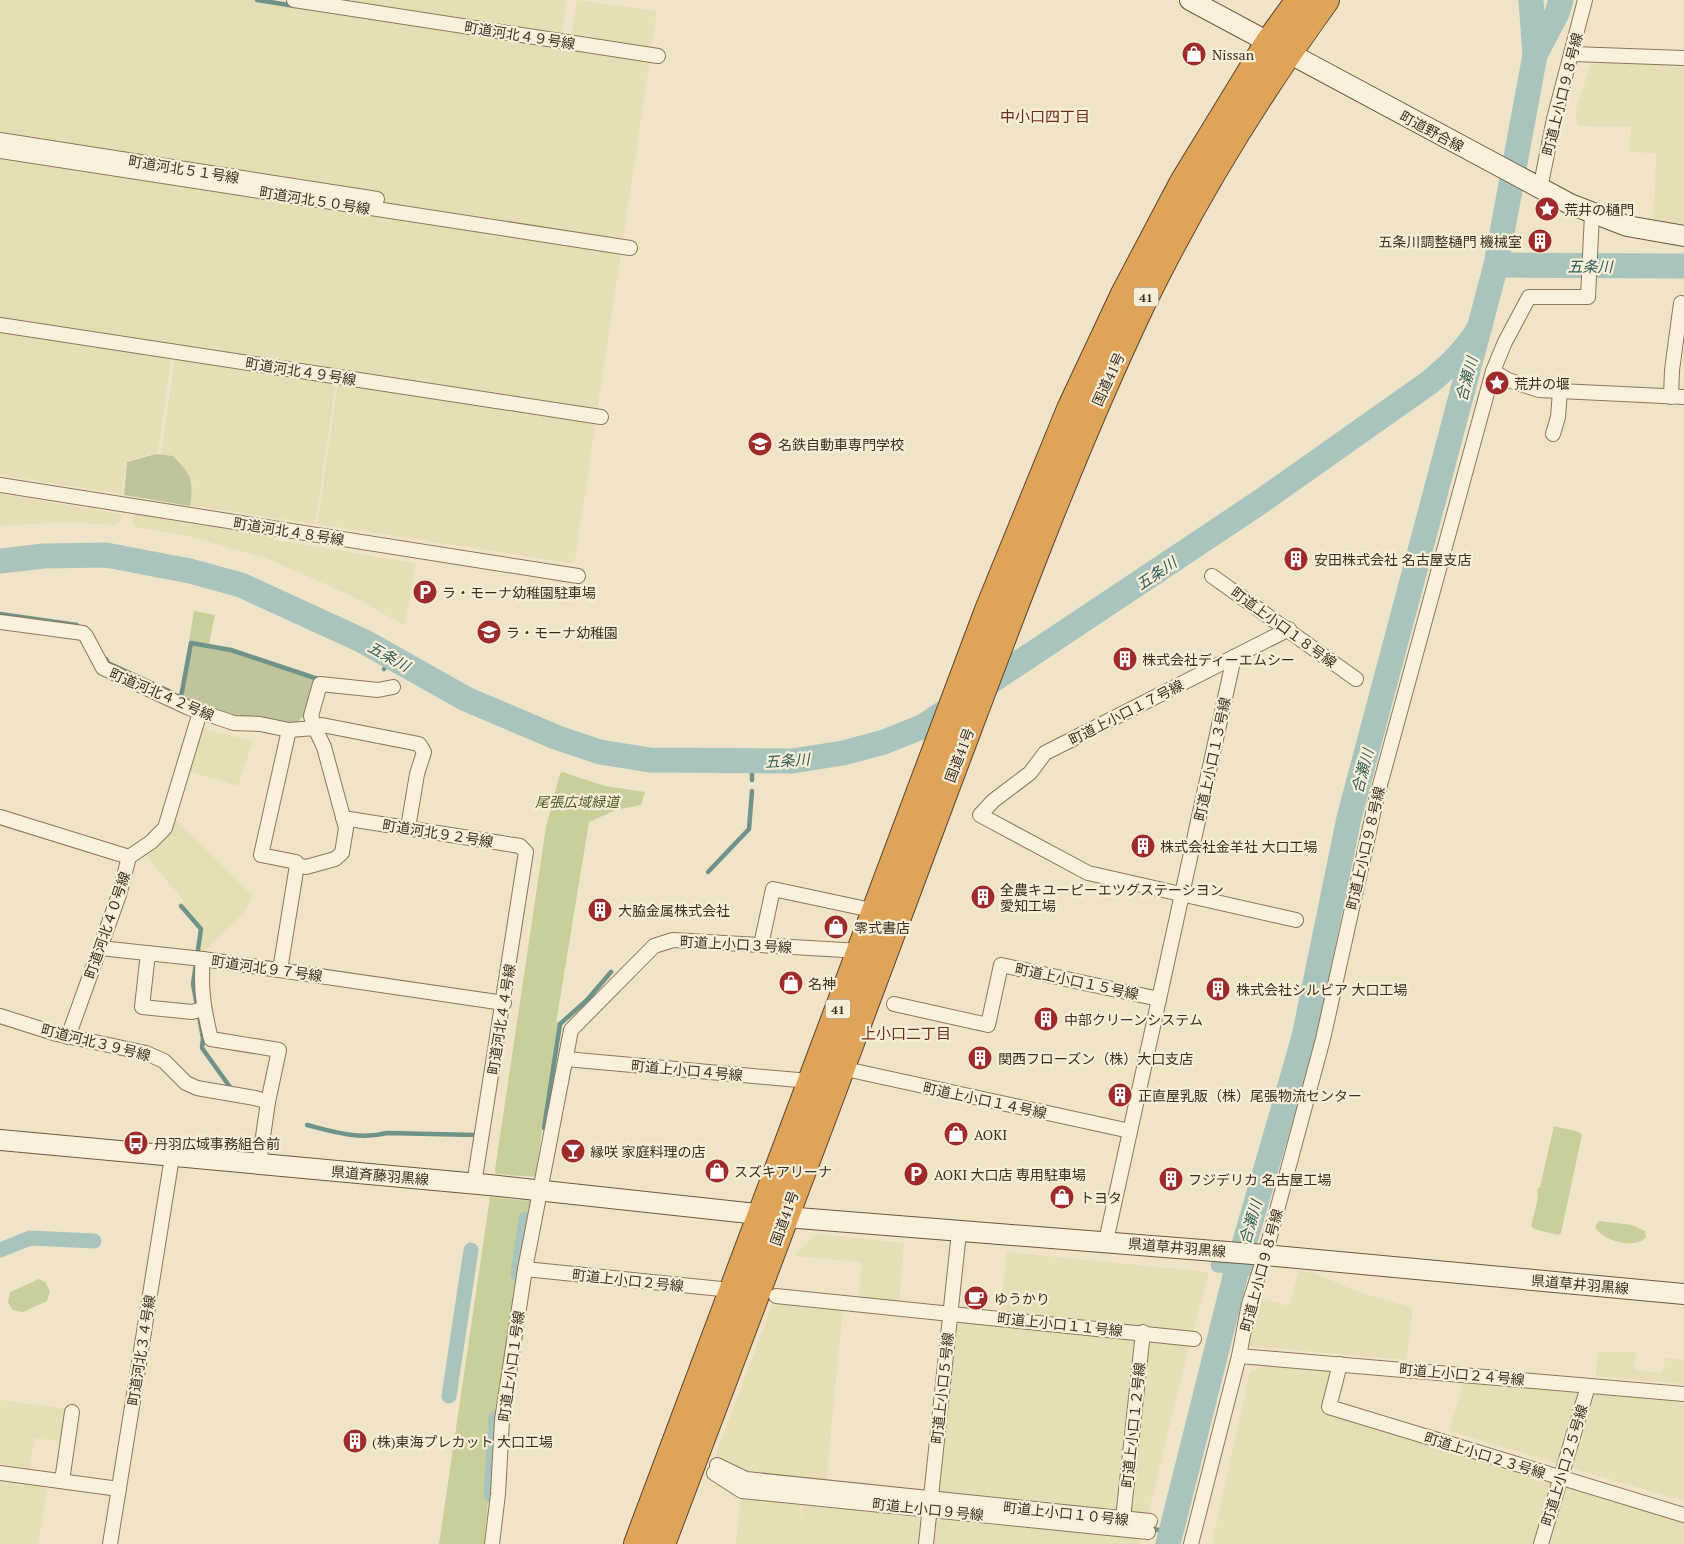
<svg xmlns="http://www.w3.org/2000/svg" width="1684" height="1544" font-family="'PT Serif','Noto Sans JP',serif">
	<rect width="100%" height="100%" fill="#f0e4c8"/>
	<g fill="#e6deb5">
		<path d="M0 0H274L648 57 650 60 597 412 0 319Z"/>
		<path d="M321 0H567L561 37Z"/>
		<path d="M577 0 657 11 651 50 571 38Z"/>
		<path d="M1613 63 1684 65V224L1654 220 1656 153 1630 152 1631 127 1577 126 1576 109 1591 64Z"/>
		<path d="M0 330 171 357 158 452 126 461 122 494 0 475Z"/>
		<path d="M175 357 336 383 315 524 190 505 193 484 173 456 161 455Z"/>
		<path d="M338 383 592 422 595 427 575 560 570 563 317 524Z"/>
		<path d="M0 494 121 514 122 515 120 522 115 525 67 522 0 526Z"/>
		<path d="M134 514 274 536V540L416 563 405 626 356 598 271 560 189 536 136 527 132 522Z"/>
		<path d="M200 728 253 741 238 786 188 771Z"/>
		<path d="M174 818 253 896 244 913 203 952H199L203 929 181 904 184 901 145 854Z"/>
		<path d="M817 1234 904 1243 899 1303 858 1299 862 1262 793 1256Z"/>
		<path d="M1007 1252 1209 1272 1193 1333 1000 1313Z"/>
		<path d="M1299 1271 1311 1272 1361 1293 1413 1308 1406 1360 1247 1346 1255 1297 1289 1306Z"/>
		<path d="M774 1300 843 1307 826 1485 747 1476 714 1459Z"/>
		<path d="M954 1321 1141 1337 1122 1516 936 1493Z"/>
		<path d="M1145 1337 1190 1342 1148 1515 1126 1516Z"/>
		<path d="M1597 1352H1637L1634 1370 1662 1373 1666 1358 1684 1360V1384L1596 1376Z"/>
		<path d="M1264 1366H1292L1334 1371 1323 1411 1554 1480 1535 1544H1212L1250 1372Z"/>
		<path d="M1464 1381 1578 1391 1580 1394 1559 1464 1449 1431Z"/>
		<path d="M1594 1392 1684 1400V1501L1569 1467 1591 1395Z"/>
		<path d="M0 1400 69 1409 64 1442 34 1438 30 1468 0 1464Z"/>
		<path d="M0 1477 48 1484 38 1544H0Z"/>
		<path d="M1564 1483 1684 1519V1544H1546Z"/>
		<path d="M741 1494 801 1500 800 1521 803 1501 923 1513 920 1544H736Z"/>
		<path d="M937 1514 1142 1535 1140 1544H934Z"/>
	</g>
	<g fill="#c9cf9b">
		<path d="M194 611 215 615 209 644 189 641Z"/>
		<path d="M562 772 605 786 645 792 641 805 616 810 589 822 556 1023 559 1021 535 1177 496 1174 495 1170 546 827 560 774Z"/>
		<path d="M1554 1126 1579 1132 1582 1135 1561 1233 1558 1235 1534 1229 1531 1226 1538 1198 1537 1189 1540 1187Z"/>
		<path d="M490 1197 530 1201 499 1389 484 1544H439Z"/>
		<path d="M1599 1221 1632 1225 1645 1231 1646 1237C1636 1250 1602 1241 1595 1227Z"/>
		<path d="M39 1279 45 1282 50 1291 47 1301 23 1312 12 1310 8 1302 10 1292Z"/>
	</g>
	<g fill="#bfc49a">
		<path d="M156 454 173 456C191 475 194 479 190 506L124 495 127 462Z"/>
		<path d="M191 644 231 651 317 680 305 715 294 725 237 719 182 700Z"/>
	</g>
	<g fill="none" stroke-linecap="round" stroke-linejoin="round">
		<g stroke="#6f938a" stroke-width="4.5">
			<path d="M257 0 295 6"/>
			<path d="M0 614 77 625"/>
			<path d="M106 659 108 663 171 692"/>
			<path d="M384 669 392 658"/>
			<path d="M178 696 181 697 191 643 231 650 321 680"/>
			<path d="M752 780V762"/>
			<path d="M708 872 749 829 752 791"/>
			<path d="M181 906 201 929 193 984 203 1038 202 1048 230 1087"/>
			<path d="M307 1125C334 1132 359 1140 387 1133L476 1135"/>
			<path d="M544 1128 560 1024 587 1000 611 972"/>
			<path d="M1154 1529 1171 1533"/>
		</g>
		<g stroke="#a9c4bc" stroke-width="15">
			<path d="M0 1250 30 1238 94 1241"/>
			<path d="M1218 1265 1257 1269"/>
			<path d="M518 1274 526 1219"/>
			<path d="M449 1396 471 1250"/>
			<path d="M491 1495 496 1418"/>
		</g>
		<g stroke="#a9c4bc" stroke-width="25">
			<path d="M1531 0 1535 55"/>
			<path d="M1496 265 1684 266"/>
			<path d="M0 561 44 556 106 555 190 571 241 585 363 641 466 699 558 738 600 752 650 760 792 761 843 753 884 742 924 726 1260 502 1430 382C1450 365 1466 350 1480 327"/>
			<path d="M1168 1544 1237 1269 1304 1037 1349 818 1496 265 1535 55 1557 13 1561 0"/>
		</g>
		<defs>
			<g id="street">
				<path d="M294 0 658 56"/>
				<path d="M1572 54 1684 58"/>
				<path d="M0 140 377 199"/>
				<path d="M0 151 630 248"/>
				<path d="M1540 189 1554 119 1585 0"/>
				<path d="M0 325 601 417"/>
				<path d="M1493 371 1508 380 1539 390 1684 397"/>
				<path d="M1671 397 1672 370 1681 303"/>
				<path d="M1553 434 1558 417 1560 391"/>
				<path d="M0 485 578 576"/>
				<path d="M1212 576 1356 679"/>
				<path d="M0 622 83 633 86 636 103 668 189 708 234 723 260 724 289 730 315 728 324 747 346 828 342 853 335 859 306 867 297 865"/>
				<path d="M1289 629 1045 753 1030 773 993 801 980 815 1088 873 1296 920"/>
				<path d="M393 687 378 690 320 684 311 716 315 728 322 725 419 744 424 752 417 774 408 828"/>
				<path d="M0 817 129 857"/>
				<path d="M343 818 520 846 526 852 474 1184"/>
				<path d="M761 945 773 889 876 911"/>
				<path d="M100 948 203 959"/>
				<path d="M148 953 142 1007 192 1012 203 1009"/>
				<path d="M280 970 297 865 296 862 261 855 289 730"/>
				<path d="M894 1004 988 1025 1001 965 1159 999"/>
				<path d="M0 1016 57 1034 146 1053 164 1061 186 1083 197 1088 255 1098 268 1102 259 1164"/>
				<path d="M68 1037 119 895 129 857 151 842 165 828 200 712"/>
				<path d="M566 1059 809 1081"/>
				<path d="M841 1068 1130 1131"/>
				<path d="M268 1102 279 1050 211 1039C204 1011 200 987 203 959L504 1003"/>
				<path d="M1106 1241 1234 657"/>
				<path d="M525 1269 731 1290"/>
				<path d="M776 1296 1194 1339"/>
				<path d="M1239 1356 1684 1394"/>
				<path d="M1340 1364 1329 1407 1684 1515"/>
				<path d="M717 1465 746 1479 1150 1521"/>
				<path d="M0 1473 119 1489"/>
				<path d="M714 1473 742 1491 1148 1532"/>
				<path d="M62 1481 72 1412"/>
				<path d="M1123 1519 1143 1332"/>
				<path d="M110 1544 172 1157"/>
				<path d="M492 1544 498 1494 502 1420 525 1269 571 1030 654 946 673 940 861 951"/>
				<path d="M926 1544 959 1232"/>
				<path d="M1191 1544 1239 1356 1249 1304 1265 1255 1323 1039 1377 796 1493 371 1505 342 1529 297H1588L1592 214"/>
				<path d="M1541 1544 1588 1386"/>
			</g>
			<g id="secondary">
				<path d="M1190 0 1570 204 1627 226 1684 236"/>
				<path d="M0 1140 489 1185 785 1217 1265 1255 1684 1294"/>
			</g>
			<g id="highway">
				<path d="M637 1544 988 610 1070 409 1124 294 1183 182 1268 43 1299 0"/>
				<path d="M662 1544C758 1294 851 1042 945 791 1007 627 1067 462 1142 304 1194 198 1257 95 1326 0"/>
			</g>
		</defs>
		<use href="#street" stroke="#8d765c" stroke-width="16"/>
		<use href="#secondary" stroke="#6f573f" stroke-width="22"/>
		<use href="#highway" stroke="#5b4430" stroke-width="28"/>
		<use href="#street" stroke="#faf1dc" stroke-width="14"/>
		<use href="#secondary" stroke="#faf1dc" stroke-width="20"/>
		<use href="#highway" stroke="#e0a458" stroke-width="26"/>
	</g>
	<defs>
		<symbol id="shop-disc" viewBox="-11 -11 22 22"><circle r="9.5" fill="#9e2a2b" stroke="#f7eed8"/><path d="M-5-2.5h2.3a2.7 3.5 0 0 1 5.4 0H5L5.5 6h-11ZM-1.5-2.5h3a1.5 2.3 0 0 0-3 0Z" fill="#fff"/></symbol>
		<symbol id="sight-disc" viewBox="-11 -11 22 22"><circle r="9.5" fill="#9e2a2b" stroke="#f7eed8"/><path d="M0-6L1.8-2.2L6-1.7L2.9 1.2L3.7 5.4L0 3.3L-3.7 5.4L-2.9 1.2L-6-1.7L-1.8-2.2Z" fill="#fff"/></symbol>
		<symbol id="building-disc" viewBox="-11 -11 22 22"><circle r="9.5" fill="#9e2a2b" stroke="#f7eed8"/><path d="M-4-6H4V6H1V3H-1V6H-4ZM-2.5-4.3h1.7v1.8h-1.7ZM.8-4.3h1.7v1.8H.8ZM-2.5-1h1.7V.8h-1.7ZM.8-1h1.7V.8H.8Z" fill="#fff"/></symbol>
		<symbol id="school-disc" viewBox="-11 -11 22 22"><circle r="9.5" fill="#9e2a2b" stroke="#f7eed8"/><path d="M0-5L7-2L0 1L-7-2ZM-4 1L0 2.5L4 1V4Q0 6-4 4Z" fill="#fff"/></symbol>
		<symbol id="parking-disc" viewBox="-11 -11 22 22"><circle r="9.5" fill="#9e2a2b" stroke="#f7eed8"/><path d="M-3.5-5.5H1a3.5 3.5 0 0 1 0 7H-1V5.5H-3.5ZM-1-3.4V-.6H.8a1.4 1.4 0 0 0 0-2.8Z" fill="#fff"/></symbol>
		<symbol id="bus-disc" viewBox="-11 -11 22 22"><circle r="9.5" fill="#9e2a2b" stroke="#f7eed8"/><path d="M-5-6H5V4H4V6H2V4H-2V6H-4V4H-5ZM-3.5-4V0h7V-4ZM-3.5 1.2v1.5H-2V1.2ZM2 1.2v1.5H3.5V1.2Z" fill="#fff"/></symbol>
		<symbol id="bar-disc" viewBox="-11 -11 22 22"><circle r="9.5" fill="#9e2a2b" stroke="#f7eed8"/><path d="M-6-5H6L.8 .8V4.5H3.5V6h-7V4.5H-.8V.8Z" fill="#fff"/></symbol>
		<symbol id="cafe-disc" viewBox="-11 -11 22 22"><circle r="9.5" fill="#9e2a2b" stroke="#f7eed8"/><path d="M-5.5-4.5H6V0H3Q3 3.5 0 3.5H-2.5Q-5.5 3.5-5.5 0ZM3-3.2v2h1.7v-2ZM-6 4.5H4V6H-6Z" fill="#fff"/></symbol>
	</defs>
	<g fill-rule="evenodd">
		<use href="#shop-disc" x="1180" y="40" width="28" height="28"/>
		<use href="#sight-disc" x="1533" y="195" width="28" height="28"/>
		<use href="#building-disc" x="1526" y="227" width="28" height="28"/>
		<use href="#sight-disc" x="1483" y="369" width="28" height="28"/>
		<use href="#school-disc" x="746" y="430" width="28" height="28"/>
		<use href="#building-disc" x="1282" y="545" width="28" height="28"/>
		<use href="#parking-disc" x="411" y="578" width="28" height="28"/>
		<use href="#school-disc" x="475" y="618" width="28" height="28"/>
		<use href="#building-disc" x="1111" y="645" width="28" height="28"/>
		<use href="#building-disc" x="1129" y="832" width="28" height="28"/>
		<use href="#building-disc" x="969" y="883" width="28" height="28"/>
		<use href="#building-disc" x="586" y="896" width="28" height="28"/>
		<use href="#shop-disc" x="822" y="913" width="28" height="28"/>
		<use href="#shop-disc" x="777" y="969" width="28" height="28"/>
		<use href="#building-disc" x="1204" y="975" width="28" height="28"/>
		<use href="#building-disc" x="1032" y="1005" width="28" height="28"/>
		<use href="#building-disc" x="966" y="1044" width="28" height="28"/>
		<use href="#building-disc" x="1106" y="1081" width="28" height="28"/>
		<use href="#shop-disc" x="942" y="1120" width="28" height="28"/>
		<use href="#bus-disc" x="122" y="1129" width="28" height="28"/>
		<use href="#bar-disc" x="559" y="1137" width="28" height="28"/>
		<use href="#shop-disc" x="703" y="1157" width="28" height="28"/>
		<use href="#parking-disc" x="902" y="1160" width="28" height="28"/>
		<use href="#building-disc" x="1157" y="1165" width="28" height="28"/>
		<use href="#shop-disc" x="1048" y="1183" width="28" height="28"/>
		<use href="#cafe-disc" x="962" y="1284" width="28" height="28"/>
		<use href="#building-disc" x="341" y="1427" width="28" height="28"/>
	</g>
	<g text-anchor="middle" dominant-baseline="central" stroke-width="4.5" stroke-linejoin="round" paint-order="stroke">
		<g fill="#f7eed8" stroke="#756857" stroke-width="1">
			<rect x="1133.5" y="287.5" width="25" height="19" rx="4"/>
			<rect x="825.5" y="999.5" width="25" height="19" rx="4"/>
		</g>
		<g font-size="12" font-weight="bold" fill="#3d2e20">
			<text x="1146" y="297">41</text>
			<text x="838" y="1009">41</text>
		</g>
		<g font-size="14" fill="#3d2e20" stroke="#f7eed8">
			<text transform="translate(520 35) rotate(9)">町道河北４９号線</text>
			<text transform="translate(1562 94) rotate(-76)">町道上小口９８号線</text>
			<text transform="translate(1432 131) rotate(28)">町道野合線</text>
			<text transform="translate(184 169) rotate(9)">町道河北５１号線</text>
			<text transform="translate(315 200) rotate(9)">町道河北５０号線</text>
			<text transform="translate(301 371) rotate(9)">町道河北４９号線</text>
			<text transform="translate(1108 379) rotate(-65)">国道41号</text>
			<text transform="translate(289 531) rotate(9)">町道河北４８号線</text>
			<text transform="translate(1284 627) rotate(36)">町道上小口１８号線</text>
			<text transform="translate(162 694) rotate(23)">町道河北４２号線</text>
			<text transform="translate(1126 712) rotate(-27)">町道上小口１７号線</text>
			<text transform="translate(959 755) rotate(-69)">国道41号</text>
			<text transform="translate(1212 759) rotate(-78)">町道上小口１３号線</text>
			<text transform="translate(438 833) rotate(9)">町道河北９２号線</text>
			<text transform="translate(1365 848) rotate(-77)">町道上小口９８号線</text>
			<text transform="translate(107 925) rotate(-71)">町道河北４０号線</text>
			<text transform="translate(736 944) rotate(3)">町道上小口３号線</text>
			<text transform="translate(267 968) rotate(8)">町道河北９７号線</text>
			<text transform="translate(1077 981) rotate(12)">町道上小口１５号線</text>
			<text transform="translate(501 1019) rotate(-81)">町道河北４４号線</text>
			<text transform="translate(96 1042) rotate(14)">町道河北３９号線</text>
			<text transform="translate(687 1070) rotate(5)">町道上小口４号線</text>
			<text transform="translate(985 1100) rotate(12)">町道上小口１４号線</text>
			<text transform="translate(380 1175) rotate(5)">県道斉藤羽黒線</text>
			<text transform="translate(784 1218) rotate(-70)">国道41号</text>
			<text transform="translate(1177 1247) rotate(5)">県道草井羽黒線</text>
			<text transform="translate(1261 1270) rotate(-75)">町道上小口９８号線</text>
			<text transform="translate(628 1280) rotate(6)">町道上小口２号線</text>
			<text transform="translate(1580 1284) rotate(5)">県道草井羽黒線</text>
			<text transform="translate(1060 1324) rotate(6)">町道上小口１１号線</text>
			<text transform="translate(141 1350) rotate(-81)">町道河北３４号線</text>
			<text transform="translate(511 1366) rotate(-82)">町道上小口１号線</text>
			<text transform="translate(1462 1374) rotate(5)">町道上小口２４号線</text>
			<text transform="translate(942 1388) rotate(-84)">町道上小口５号線</text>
			<text transform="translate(1133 1425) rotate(-84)">町道上小口１２号線</text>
			<text transform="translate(1485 1455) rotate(17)">町道上小口２３号線</text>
			<text transform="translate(1564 1465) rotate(-73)">町道上小口２５号線</text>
			<text transform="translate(928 1509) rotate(6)">町道上小口９号線</text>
			<text transform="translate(1066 1513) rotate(6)">町道上小口１０号線</text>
		</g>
		<g font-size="14" fill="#3d2e20" stroke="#f7eed8" text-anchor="start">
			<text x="1212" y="54">Nissan</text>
			<text x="1564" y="209">荒井の樋門</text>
			<text x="1522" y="241" text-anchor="end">五条川調整樋門 機械室</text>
			<text x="1514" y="383">荒井の堰</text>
			<text x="778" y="444">名鉄自動車専門学校</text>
			<text x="1314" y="559">安田株式会社 名古屋支店</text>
			<text x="442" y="592">ラ・モーナ幼稚園駐車場</text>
			<text x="506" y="632">ラ・モーナ幼稚園</text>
			<text x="1142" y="659">株式会社ディーエムシー</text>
			<text x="1160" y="846">株式会社金羊社 大口工場</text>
			<text x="1000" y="889">全農キユーピーエツグステーシヨン<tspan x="1000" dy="16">愛知工場</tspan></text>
			<text x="618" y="910">大脇金属株式会社</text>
			<text x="854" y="927">零式書店</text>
			<text x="808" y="983">名神</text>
			<text x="1236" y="989">株式会社シルビア 大口工場</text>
			<text x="1064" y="1019">中部クリーンシステム</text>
			<text x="998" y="1058">関西フローズン（株）大口支店</text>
			<text x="1138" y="1095">正直屋乳販（株）尾張物流センター</text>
			<text x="974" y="1134">AOKI</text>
			<text x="154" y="1143">丹羽広域事務組合前</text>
			<text x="590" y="1151">縁咲 家庭料理の店</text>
			<text x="734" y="1171">スズキアリーナ</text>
			<text x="934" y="1174">AOKI 大口店 専用駐車場</text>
			<text x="1188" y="1179">フジデリカ 名古屋工場</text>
			<text x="1080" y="1197">トヨタ</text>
			<text x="994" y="1298">ゆうかり</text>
			<text x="372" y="1441">(株)東海プレカット 大口工場</text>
		</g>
		<g font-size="14" font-style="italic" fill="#4d5a26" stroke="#f7eed8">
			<text x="577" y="801">尾張広域緑道</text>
		</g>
		<g font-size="15" fill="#6b2e1e" stroke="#f7eed8">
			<text x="1045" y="116">中小口四丁目</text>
			<text x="906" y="1033">上小口二丁目</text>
		</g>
		<g font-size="15" font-style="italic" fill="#2f5d5a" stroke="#f7eed8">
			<text x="1590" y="266">五条川</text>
			<text transform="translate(1466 379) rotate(-75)">合瀬川</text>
			<text transform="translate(1156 573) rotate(-34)">五条川</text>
			<text transform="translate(389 656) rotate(29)">五条川</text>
			<text transform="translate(787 760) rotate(-4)">五条川</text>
			<text transform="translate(1362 771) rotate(-75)">合瀬川</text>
			<text transform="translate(1250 1222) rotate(-74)">合瀬川</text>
		</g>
	</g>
</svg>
